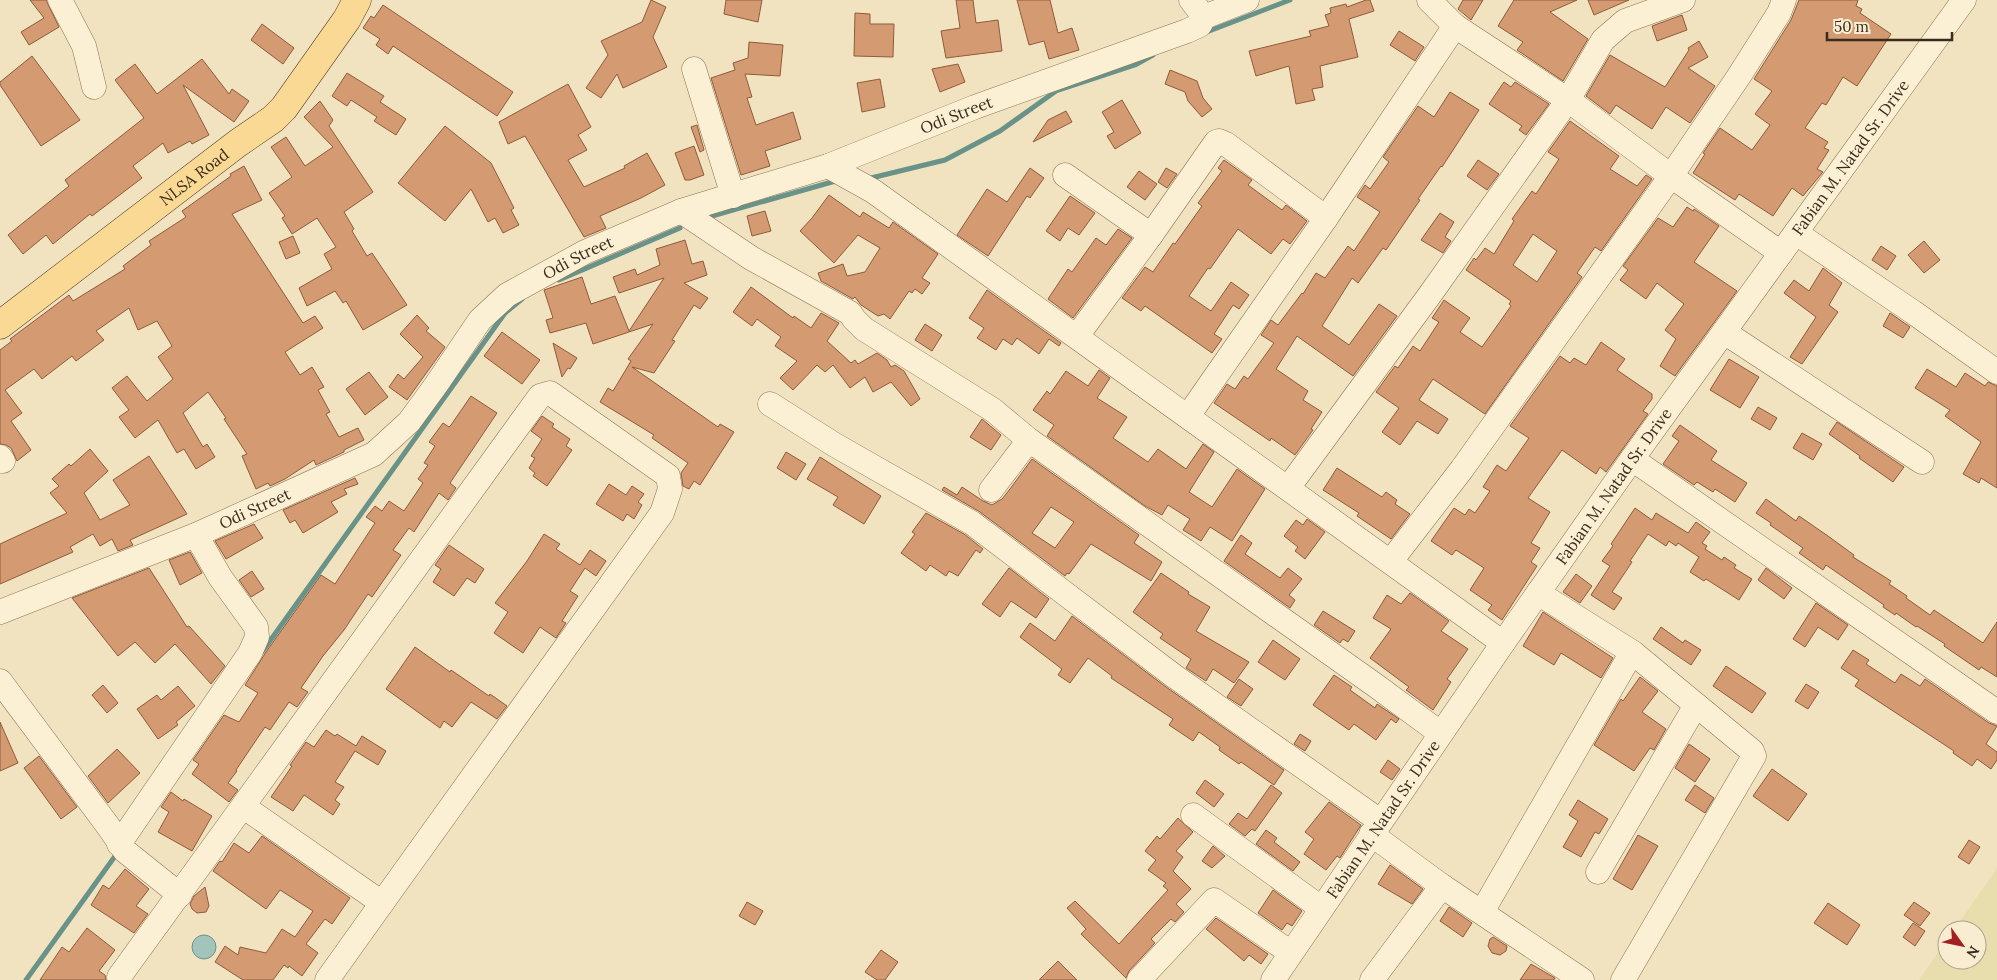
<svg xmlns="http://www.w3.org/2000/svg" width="1997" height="980" font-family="Lora,serif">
	<rect width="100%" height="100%" fill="#f2e3c0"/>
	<path fill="#e8dead" d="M1997 868V980H1919L1947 939V960H1977V930H1954Z"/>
	<circle fill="#a3c4ba" stroke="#699388" cx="204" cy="947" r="12"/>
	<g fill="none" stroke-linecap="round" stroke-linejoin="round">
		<g stroke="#699388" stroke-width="5">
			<path d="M1204 33 1290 0"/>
			<path d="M871 178 945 160 1000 131 1056 91 1135 65 1153 55"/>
			<path d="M705 218 839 180"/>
			<path d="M559 280 680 228"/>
			<path d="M262 652 505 313 522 299"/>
			<path d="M26 980 118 852"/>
		</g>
	</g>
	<g fill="#d49a72" stroke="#8f5b3a" fill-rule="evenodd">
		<path d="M30 0H46L59 27 29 45 21 32 44 18Z"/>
		<path d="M651 0 666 7 653 37 667 67 623 88 617 74 601 98 586 88 608 55 601 41 642 22Z"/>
		<path d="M726 0H762L758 22 724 14Z"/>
		<path d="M956 0H973L976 23 998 20 1002 51 946 58 941 31 960 28Z"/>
		<path d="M1017 0H1050L1058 33 1072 28 1079 50 1049 59 1044 41 1029 45Z"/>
		<path d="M1366 0H1370L1374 11 1349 19 1358 57 1320 66 1323 87 1312 89 1315 100 1296 104 1289 66 1256 76 1249 51 1311 36 1309 31 1329 26 1325 15 1331 13 1330 8 1346 4 1347 7Z"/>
		<path d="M1463 0H1483L1471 20 1458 9Z"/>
		<path d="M1514 0H1577L1550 12 1588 39 1563 81 1517 50 1523 42 1498 26Z"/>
		<path d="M1588 0H1629L1594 15Z"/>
		<path d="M1799 0H1858L1856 6 1862 9 1860 13 1891 34 1857 86 1843 77 1826 105 1822 103 1805 128 1828 142 1824 148 1829 150 1817 169 1823 172 1803 196 1792 188 1773 216 1739 194 1735 200 1693 173 1705 154 1703 153 1720 128 1752 150 1770 125 1755 114 1772 91 1754 79 1791 20Z"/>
		<path d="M383 5 513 92 497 116 393 46 388 54 376 45 380 39 363 28 371 16 374 18Z"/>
		<path d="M855 13 870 14V24H894L893 57 854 56Z"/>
		<path d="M1682 15 1687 30 1657 41 1652 26Z"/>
		<path d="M262 24 294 48 283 64 251 40Z"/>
		<path d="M1399 31 1424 47 1415 61 1390 45Z"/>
		<path d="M1699 41 1708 57 1688 68 1715 86 1690 123 1666 107 1652 129 1616 105 1610 114 1586 96 1610 55 1665 87 1689 50 1688 48Z"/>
		<path d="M749 42 783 45 780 76 745 74 752 97 747 98 756 125 793 112 801 139 765 151 770 166 741 175 711 78 735 70 733 63 748 58Z"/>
		<path d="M32 56 80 120 41 146 0 85V82Z"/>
		<path d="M202 59 229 94 232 89 249 101 234 122 183 85 209 135 192 144 190 141 168 153 163 143 133 166 142 178 92 216 90 214 53 244 46 235 23 254 8 235 69 186 65 180 144 118 115 80 135 64 157 94Z"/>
		<path d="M958 64 965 82 940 92 932 69Z"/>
		<path d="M1170 70 1197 81 1203 98 1212 109 1202 117 1188 101 1185 92 1165 84Z"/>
		<path d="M347 73 384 96 380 102 406 119 396 135 374 121 377 117 351 100 347 106 332 96Z"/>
		<path d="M880 79 885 107 862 112 857 83Z"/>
		<path d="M1504 82 1511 87 1515 82 1549 104 1526 135 1519 130 1522 126 1489 104Z"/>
		<path d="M568 84 591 127 578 135 587 150 568 160 584 187 625 168 624 166 647 153 665 185 641 198 600 216 606 228 584 237 525 136 508 144 499 122Z"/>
		<path d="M1450 92 1479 110 1442 167 1441 166 1418 199 1420 200 1386 250 1383 248 1358 283 1352 278 1322 326 1349 345 1379 304 1397 316 1353 376 1297 336 1276 369 1308 391 1303 400 1322 412 1311 429 1313 430 1295 455 1271 438 1270 441 1214 403 1227 384 1235 389 1244 376 1248 379 1274 343 1261 335 1271 320 1278 325 1302 293 1303 294 1316 273 1325 278 1348 246 1354 251 1380 212 1357 197 1365 185 1370 189 1389 162 1383 157 1418 106 1434 117Z"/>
		<path d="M1122 100 1141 133 1115 149 1107 136 1114 132 1102 112Z"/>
		<path d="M320 101 333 120 329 126 373 192 344 212 354 229 352 231 367 256 372 253 407 305 363 330 346 301 343 303 335 291 307 306 299 288 332 269 324 254 336 247 317 218 292 234 282 218 285 216 269 193 292 177 271 147 286 137 305 166 333 147 304 117Z"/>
		<path d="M1066 111 1072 122 1033 142 1048 120Z"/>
		<path d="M1570 121 1619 156 1610 169 1637 186 1646 175 1652 179 1601 251 1595 247 1577 273 1582 277 1485 414 1433 379 1419 400 1448 419 1438 434 1417 421 1400 445 1382 432 1399 408 1376 392 1395 366 1398 368 1413 346 1420 351 1439 322 1432 318 1444 300 1470 318 1460 332 1482 347 1511 306 1509 304 1511 301 1466 270 1474 258 1476 260 1485 248 1494 254 1514 221 1512 219 1532 191 1536 194 1559 159 1548 152ZM1533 234 1557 251 1537 282 1513 265Z"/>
		<path d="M697 125 704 150 700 152 691 127Z"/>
		<path d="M445 126 491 163 514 208 511 210 519 225 503 233 495 218 488 222 471 189 445 221 398 183Z"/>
		<path d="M694 146 704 175 690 180H685L675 153Z"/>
		<path d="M1224 160 1252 180 1248 185 1282 210 1286 205 1307 221 1290 244 1283 239 1271 254 1238 229 1210 269 1208 268 1189 296 1211 311 1231 282 1249 295 1239 309 1233 305 1214 334 1222 339 1212 353 1145 306 1141 311 1122 298 1145 267 1153 272 1173 243 1175 244 1202 206 1198 203 1222 171 1218 168Z"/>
		<path d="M1478 160 1499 174 1487 190 1467 176Z"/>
		<path d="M244 166 262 200 232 214 303 323 315 316 323 328 285 352 300 375 312 367 324 387 318 390 330 412 326 414 339 437 358 428 364 440 344 450V452L316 465 314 460 285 479 270 486 268 483 256 489 242 456 247 454 224 419 226 418 208 392 183 413 203 447 207 444 215 457 196 469 184 449 177 453 158 420 135 438 119 417 129 410 112 388 127 376 147 401 173 379 158 357 172 346 157 321 138 330 129 308 96 331 104 340 76 361 72 356 42 379 34 369 5 390 22 413 11 421 31 450 17 461 11 448 6 445 0 444V350L12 341 10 339 69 295 73 301 125 269 123 266 151 245 149 241 186 217 182 211 231 176 230 174Z"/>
		<path d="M1030 168 1044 178 1030 198 1027 196 988 256 957 235 987 189 1007 202Z"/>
		<path d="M1166 168 1177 174 1167 188 1158 182Z"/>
		<path d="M1139 171 1157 184 1145 200 1127 187Z"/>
		<path d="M829 195 860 217 863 212 889 228 893 222 938 254 922 278 930 283 922 294 915 289 912 293 909 291 890 319 884 314 878 316 861 305 855 297 853 299 821 281 818 273 843 264 847 276 865 272 880 248 858 235 834 263 800 231 812 218Z"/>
		<path d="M1070 196 1095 213 1079 235 1068 228 1060 241 1046 231Z"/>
		<path d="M1687 207 1693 211 1694 209 1719 226 1694 262 1737 291 1675 376 1660 366 1676 339 1665 330 1684 304 1657 283 1646 299 1620 280 1628 270 1623 266 1658 218 1673 227Z"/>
		<path d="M765 211 771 231 752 236 747 216Z"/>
		<path d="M1440 213 1454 222 1445 237 1451 241 1443 253 1421 240Z"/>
		<path d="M1118 229 1132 238 1073 318 1048 299 1068 269 1072 272 1096 238 1106 245Z"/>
		<path d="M293 236 300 253 286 259 279 242Z"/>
		<path d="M685 240 692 264 703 261 707 275 684 283 708 298 700 309 694 305 672 340 675 341 654 373 632 367 718 427 720 424 734 432 700 485 694 481 689 489 683 486 681 473 688 463 652 438 654 435 600 402 608 388 613 391 631 361 628 359 653 324 593 344 586 323 550 333 546 320 553 318 544 290 582 277 591 304 615 296 629 331 664 278 619 293 613 277 635 269 637 275 660 265 656 249Z"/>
		<path d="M1924 241 1940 260 1924 273 1908 255Z"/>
		<path d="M1881 246 1896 256 1887 270 1872 260Z"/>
		<path d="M1823 268 1842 283 1829 305 1838 312 1802 364 1790 357 1816 317 1784 293 1794 280 1809 291Z"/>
		<path d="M751 287 793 318 794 316 811 328 821 313 839 323 827 341 851 363 855 360 858 364 877 353 887 360 891 367 895 365 904 371 920 399 911 406 891 382 873 392 865 377 850 388 833 365 825 372 817 365 793 390 780 378 797 361 775 346 781 337 757 319 752 326 733 312Z"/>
		<path d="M987 290 1061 343 1059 346 1049 339 1039 354 1017 338 1012 345 1003 339 996 350 977 338 984 328 969 318Z"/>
		<path d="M1890 313 1910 327 1903 338 1883 326Z"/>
		<path d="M417 315 429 328 426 331 445 347 407 400 389 387 398 374 404 379 423 357 400 334Z"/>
		<path d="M925 324 942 335 932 351 915 340Z"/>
		<path d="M502 332 540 360 522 384 484 356Z"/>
		<path d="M1601 342 1625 359 1617 370 1652 394V399L1643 411 1648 414 1606 472 1600 467 1596 474 1562 450 1528 498 1550 512 1531 543 1540 548 1531 562 1537 566 1502 620 1488 610 1492 605 1470 590 1484 568 1456 550 1452 555 1431 541 1454 508 1465 515 1469 509 1475 513 1490 491 1483 487 1497 465 1506 471 1529 438 1510 426 1560 356 1570 363 1574 358 1586 365Z"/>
		<path d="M553 343 577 358 570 369 568 368 562 377Z"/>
		<path d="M1729 359 1759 377 1740 408 1710 390Z"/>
		<path d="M1927 369 1956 387 1965 373 1985 386 1988 382 1997 386V488L1981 478 1979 483 1963 474 1981 442 1945 416 1950 410 1915 388Z"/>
		<path d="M1099 370 1110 378 1097 398 1127 417 1113 438 1148 462 1158 449 1186 469 1203 444 1214 452 1189 492 1212 507 1237 469 1265 489 1232 541 1210 527 1201 541 1183 530 1190 519 1168 505 1162 515 1145 506 1047 436 1054 425 1033 410 1047 391 1050 394 1066 371 1088 386Z"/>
		<path d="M369 372 388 397 365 415 346 389Z"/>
		<path d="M471 396 497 413 450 483 456 488 448 500 439 493 414 532 409 528 393 550 401 555 372 597 368 594 344 630 323 656 301 688 308 692 297 707 289 702 270 730 265 727 236 770 237 771 228 783 238 790 229 802 192 774 199 764 193 760 224 715 239 722 258 693 245 685 266 652 321 575 335 584 375 523 366 517 375 506 382 511 389 501 404 511 423 483 418 479 428 465 424 463 435 446 429 442 443 423 449 427 451 425Z"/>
		<path d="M1758 407 1777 418 1770 430 1751 419Z"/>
		<path d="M542 416 554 424 552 427 570 439 566 446 572 450 547 486 533 476 535 473 529 468 535 458 531 456 542 439 531 431Z"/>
		<path d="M982 419 1001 435 991 450 970 437Z"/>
		<path d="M1837 422 1904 467 1893 482 1859 458 1860 456 1829 434Z"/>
		<path d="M1680 425 1717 451 1711 460 1747 483 1735 502 1715 489 1713 492 1697 482 1694 485 1663 464 1679 441 1672 436Z"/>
		<path d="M1802 433 1822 444 1813 460 1793 448Z"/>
		<path d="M90 449 108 471 84 493 100 520 130 505 113 480 149 456 187 514 130 540 133 545 118 551 112 539 100 546 93 534 70 547 73 552 0 584V544L67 513 50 493 59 486 52 479 69 464 71 466Z"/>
		<path d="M786 452 806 464 796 480 777 468Z"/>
		<path d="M820 457 881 496 864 524 833 505 838 497 807 479Z"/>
		<path d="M1032 459 1139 535 1134 543 1162 562 1151 581 1091 544 1069 574 1067 573 1065 576 980 512 942 490 944 487 957 495 962 487 983 501 992 505 1002 499 1010 489ZM1051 507 1074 522 1055 548 1032 533Z"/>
		<path d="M1337 468 1382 497 1386 492 1397 500 1395 504 1410 514 1391 539 1357 516 1359 513 1323 490Z"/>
		<path d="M355 478 358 484 344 489 347 494 331 502 338 512 303 533 295 520 290 523 283 510Z"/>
		<path d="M609 484 626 495 632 486 644 494 638 502 642 505 634 519 627 514 623 521 596 504Z"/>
		<path d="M1766 499 1796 521 1799 516 1828 536 1854 555 1853 557 1891 581 1889 584 1907 596 1906 598 1930 615 1934 610 1983 643 1997 622V677L1981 667 1979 670 1944 646 1945 644 1917 626 1916 627 1896 613 1895 615 1883 607 1884 605 1826 565 1823 570 1799 553 1803 548 1770 525 1771 523 1756 513Z"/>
		<path d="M1635 508 1652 520 1656 513 1688 533 1696 522 1710 532 1702 543 1707 546 1705 549 1722 560 1724 557 1736 565 1734 568 1752 579 1739 600 1706 579 1704 581 1690 572 1699 557 1678 543 1676 546 1669 541 1666 546 1648 534 1630 561 1632 562 1612 592 1622 598 1614 610 1591 595 1610 566 1602 561 1613 546 1611 544Z"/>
		<path d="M926 513 964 534 983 549 980 553 976 550 958 576 949 571 946 576 930 565 926 571 901 553 915 534 912 532Z"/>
		<path d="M1307 519 1325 532 1305 559 1295 551 1298 547 1284 536 1296 520 1303 525Z"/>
		<path d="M254 524 263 538 226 559 215 541Z"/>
		<path d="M544 534 560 544 556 549 580 565 590 550 606 561 596 576 585 568 570 591 578 596 562 621 566 623 556 638 540 627 523 653 494 633 508 612 495 603 527 561Z"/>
		<path d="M1241 535 1252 543 1245 554 1280 578 1288 568 1302 579 1289 595 1295 600 1290 608 1224 561Z"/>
		<path d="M449 545 484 569 475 583 467 578 454 596 433 582 441 569 435 565Z"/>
		<path d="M190 552 202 573 180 585 169 560Z"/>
		<path d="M149 568 187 627 189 626 225 666 211 684 175 644 155 663 135 642 118 656 72 598Z"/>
		<path d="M1009 568 1049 599 1036 618 1011 601 1000 617 982 604Z"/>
		<path d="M1766 568 1792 588 1784 599 1758 580Z"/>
		<path d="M252 571 264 589 251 597 239 580Z"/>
		<path d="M1161 573 1189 592 1188 594 1210 607 1196 631 1249 662 1234 683 1213 669 1206 681 1186 668 1191 659 1160 638 1163 634 1133 612Z"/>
		<path d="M1576 574 1592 586 1580 603 1563 592Z"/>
		<path d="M1410 593 1449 621 1441 631 1468 649 1447 679 1451 682 1433 710 1406 690 1409 687 1370 658 1391 629 1373 618 1387 595 1401 604Z"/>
		<path d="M1816 603 1848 625 1838 640 1818 627 1805 647 1793 639Z"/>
		<path d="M1323 611 1355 631 1348 642 1343 639 1340 643 1314 625Z"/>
		<path d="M1543 612 1613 658 1601 678 1561 653 1554 665 1523 646Z"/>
		<path d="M1072 616 1166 687 1284 770 1274 785 1241 762 1239 764 1219 750 1220 747 1199 732 1193 741 1169 725 1173 719 1111 678 1112 676 1088 658 1070 683 1058 675 1062 669 1020 637 1030 623 1055 641Z"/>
		<path d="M1661 627 1683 643 1685 640 1701 650 1691 665 1653 639Z"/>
		<path d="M1273 640 1300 659 1285 680 1258 662Z"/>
		<path d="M415 647 450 672 451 670 489 696 490 694 507 706 497 719 471 702 452 727 444 721 440 728 386 689Z"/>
		<path d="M1853 650 1869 660 1866 664 1895 683 1901 674 1920 686 1925 679 1989 723 1997 726 1986 744 1997 752V760L1991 769 1977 759 1972 766 1953 753 1954 751 1855 686 1859 680 1841 668Z"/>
		<path d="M1726 666 1766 693 1752 713 1713 686Z"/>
		<path d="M1334 675 1352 687 1350 690 1375 708 1377 704 1399 719 1396 723 1391 719 1376 740 1354 724 1349 730 1313 705Z"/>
		<path d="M1640 677 1658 691 1642 712 1666 729 1654 750 1650 748 1634 771 1594 745 1618 704 1621 699 1623 701Z"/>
		<path d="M1239 679 1253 689 1241 706 1227 697Z"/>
		<path d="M1806 684 1819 692 1808 709 1795 701Z"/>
		<path d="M103 685 118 703 107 713 92 695Z"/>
		<path d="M178 686 195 706 176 722 178 725 158 739 137 709 157 695 161 700Z"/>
		<path d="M0 722 18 763 0 771Z"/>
		<path d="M326 730 335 736 337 734 356 746 362 736 386 751 378 765 355 751 335 782 344 787 335 800 340 804 333 815 304 795 293 811 271 797 292 766 290 765 306 742 314 747Z"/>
		<path d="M1300 734 1311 741 1305 751 1294 744Z"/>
		<path d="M1689 744 1710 759 1695 782 1675 768Z"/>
		<path d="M117 749 140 773 108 803 88 776Z"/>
		<path d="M39 756 77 807 61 819 24 768Z"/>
		<path d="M1388 760 1400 769 1392 780 1380 772Z"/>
		<path d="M1772 769 1807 794 1788 821 1753 796Z"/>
		<path d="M1205 780 1224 794 1214 807 1196 793Z"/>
		<path d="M1271 785 1282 793 1255 831 1252 829 1245 836 1229 824 1238 813 1247 819Z"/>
		<path d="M1695 785 1714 798 1705 813 1685 800Z"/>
		<path d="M171 792 183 801 184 799 212 816 192 851 158 832 169 812 161 807Z"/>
		<path d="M1578 800 1608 819 1599 834 1595 832 1581 857 1563 847 1578 821 1569 815Z"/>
		<path d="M1329 802 1361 825 1340 858 1337 856 1326 870 1304 854 1314 839 1305 832Z"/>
		<path d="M1178 818 1193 832 1176 851 1183 857 1173 871 1191 889 1176 904 1184 912 1175 922 1171 919 1151 939 1155 943 1129 971 1126 978 1081 934 1086 929 1067 908 1075 901 1119 944 1168 890 1163 886 1166 883 1148 870 1156 860 1145 851 1157 836 1160 839Z"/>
		<path d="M1266 830 1277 838 1274 842 1300 862 1293 871 1256 844Z"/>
		<path d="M1638 835 1658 846 1632 890 1613 879Z"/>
		<path d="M262 836 350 898 332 924 325 919 306 944 318 953 302 976 289 966 288 968 284 965 273 980H243L215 962 225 946 238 955 240 947 266 953 282 929 295 937 313 911 280 890 266 909 213 871 220 861 222 862 234 843 249 853Z"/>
		<path d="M1969 840 1980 847 1969 864 1958 857Z"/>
		<path d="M1213 846 1225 856 1212 868 1202 861Z"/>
		<path d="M1390 865 1423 889 1412 904 1378 884Z"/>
		<path d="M125 869 149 889 136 906 148 914 134 933 91 905 103 885 109 889Z"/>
		<path d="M205 887 209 906 206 912 197 913 192 909 190 904 194 896Z"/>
		<path d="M1273 890 1302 911 1292 926 1287 923 1282 930 1258 913Z"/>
		<path d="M747 902 763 911 755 925 739 916Z"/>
		<path d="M1914 902 1930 913 1920 926 1904 915Z"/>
		<path d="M1828 903 1860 925 1847 945 1814 923Z"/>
		<path d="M1449 907 1472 923 1463 937 1440 921Z"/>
		<path d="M1216 918 1268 954 1261 964 1249 955 1244 961 1206 929Z"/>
		<path d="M1913 923 1925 931 1915 946 1903 937Z"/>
		<path d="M87 928 115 950 99 971 105 975 106 980H40L62 947 69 952Z"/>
		<path d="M1493 937 1507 946 1506 951 1500 955 1492 953 1488 946 1490 939Z"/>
		<path d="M881 950 898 962 885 980H877L865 972Z"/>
		<path d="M1058 961 1077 980H1039Z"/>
		<path d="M1531 964 1555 978 1554 980H1520Z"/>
	</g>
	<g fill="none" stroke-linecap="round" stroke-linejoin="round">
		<defs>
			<g id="minor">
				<path d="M60 0 84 46 94 87"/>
				<path d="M1429 0 1455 26 1568 100 1671 176 1781 253"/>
				<path d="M1204 17 1247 0"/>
				<path d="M694 69 733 196"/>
				<path d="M828 166 873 191 1503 643"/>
				<path d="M1065 175 1151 235"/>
				<path d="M681 211 751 258 850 313 854 319 864 329 993 410 1029 440 1375 685 1440 733"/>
				<path d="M1796 233 1913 312 1997 372"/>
				<path d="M1724 332 1922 462"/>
				<path d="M1077 336 1151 235 1216 142 1219 141 1226 144 1326 218"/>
				<path d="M770 404 835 445 972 523 1174 676 1380 821"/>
				<path d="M1188 416 1326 218 1455 26"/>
				<path d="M0 457 3 461"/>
				<path d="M1632 459 1997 712"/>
				<path d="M1288 488 1429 296 1568 100 1603 40 1625 21 1683 0"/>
				<path d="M991 490 1029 440"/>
				<path d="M1391 561 1462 469 1671 176 1739 76 1779 13 1784 0"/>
				<path d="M1538 593 1632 652 1752 751 1754 756 1623 980"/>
				<path id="s1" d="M0 612 196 535 374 454 409 422 436 385 480 320 507 295 585 252 681 211 828 166 975 107 1187 31 1200 25 1204 17 1191 0"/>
				<path d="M0 681 108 826 125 851 180 895"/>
				<path d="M1193 815 1321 908"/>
				<path d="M1371 834 1442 886 1582 980"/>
				<path d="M119 844 250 653 257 637 256 627 220 577 196 535"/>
				<path d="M1598 872 1696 705"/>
				<path d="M1482 912 1632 652"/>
				<path d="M119 977 540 396 550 393 668 476 670 489 662 513 382 903 244 807"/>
				<path d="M327 980 382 903"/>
				<path d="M1139 980 1214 900 1291 953"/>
				<path id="s2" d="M1273 980 1503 643 1632 459 1964 0"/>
				<path d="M1372 980 1442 886"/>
			</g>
			<g id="major">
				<path id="s3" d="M0 325 238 143 273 119 284 108 347 19 357 0"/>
			</g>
		</defs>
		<use href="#minor" stroke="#8d7356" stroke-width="25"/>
		<use href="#major" stroke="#5a412b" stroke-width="29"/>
		<use href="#minor" stroke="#fcf0d4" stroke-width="24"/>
		<use href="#major" stroke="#f9d994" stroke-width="28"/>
	</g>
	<g text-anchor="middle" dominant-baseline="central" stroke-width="4" stroke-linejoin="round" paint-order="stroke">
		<g font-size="16" fill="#3b2b1c" stroke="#f9edd1">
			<text stroke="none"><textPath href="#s1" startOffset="1100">Odi Street</textPath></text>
			<text stroke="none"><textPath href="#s2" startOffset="1005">Fabian M. Natad Sr. Drive</textPath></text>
			<text stroke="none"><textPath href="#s3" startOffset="244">NLSA Road</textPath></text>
			<text stroke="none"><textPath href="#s1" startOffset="695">Odi Street</textPath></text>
			<text stroke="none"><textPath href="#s2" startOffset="600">Fabian M. Natad Sr. Drive</textPath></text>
			<text stroke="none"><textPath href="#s1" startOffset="275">Odi Street</textPath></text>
			<text stroke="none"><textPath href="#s2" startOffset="195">Fabian M. Natad Sr. Drive</textPath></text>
		</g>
	</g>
	<g transform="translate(1962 945) rotate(123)"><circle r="24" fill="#f9edd1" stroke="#ad9f89"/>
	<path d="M0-4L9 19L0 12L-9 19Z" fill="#a22022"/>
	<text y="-8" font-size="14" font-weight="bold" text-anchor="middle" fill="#3b2b1c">N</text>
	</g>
	<path d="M1827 32v8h125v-8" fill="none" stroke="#3b2b1c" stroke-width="2.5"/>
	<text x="1834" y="32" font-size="15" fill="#3b2b1c" stroke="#f9edd1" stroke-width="4" paint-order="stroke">50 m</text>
</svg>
